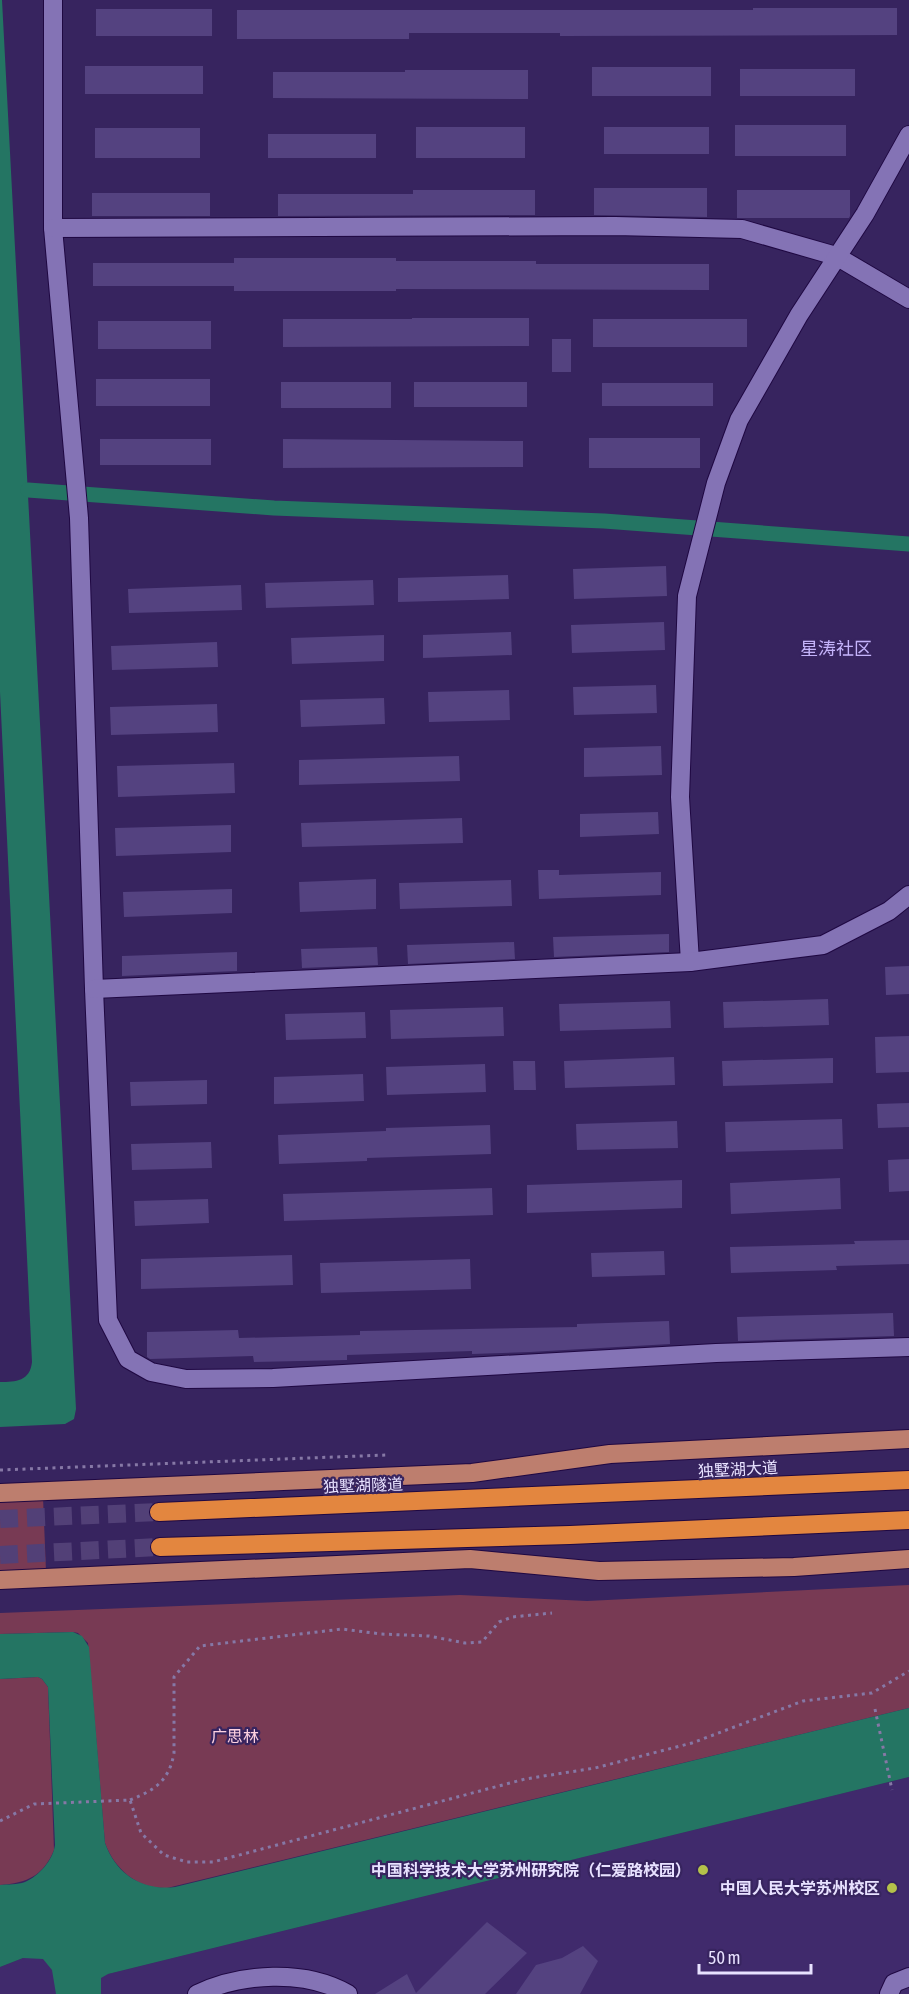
<svg xmlns="http://www.w3.org/2000/svg" width="909" height="1994" font-family="'Asap Condensed','Noto Sans SC',sans-serif">
	<rect width="100%" height="100%" fill="#37245f"/>
	<path fill="#402a6c" d="M909 1777V1994H0V1967L23 1958H40L108 1974Z"/>
	<g fill="#783a54">
		<path d="M43 1497 46 1571 0 1573V1499Z"/>
		<path d="M909 1585V1708L167 1888C138 1889 115 1870 105 1843L88 1643 78 1633 73 1632 0 1634V1613L460 1595 587 1601Z"/>
		<path d="M38 1677 42 1679 48 1687 54 1850C43 1876 27 1883 0 1885V1679Z"/>
	</g>
	<g fill="#247563">
		<path d="M0 0H2L76 1409 74 1419 65 1424 0 1427V1382C16 1382 30 1381 32 1362L0 692Z"/>
		<path d="M73 1632 82 1636 89 1647 105 1843C116 1874 142 1891 175 1887L909 1708V1777L108 1974 101 1978V1994H56L52 1970 43 1959 23 1958 0 1967V1885C8 1884 17 1885 25 1882 39 1876 53 1860 55 1845L48 1687 42 1679 38 1677 0 1679V1634Z"/>
	</g>
	<g fill="none" stroke-linecap="round" stroke-linejoin="round">
		<path stroke="#247563" stroke-width="15" d="M28 490 274 508 604 521 909 544"/>
	</g>
	<g fill="#544280">
		<path d="M753 8H897V35L560 36V33H409V39H237V10H753Z"/>
		<rect x="96" y="9" width="116" height="27"/>
		<rect x="85" y="66" width="118" height="28"/>
		<rect x="592" y="67" width="119" height="29"/>
		<rect x="740" y="69" width="115" height="27"/>
		<path d="M405 70H528V99L273 98V72H405Z"/>
		<rect x="735" y="125" width="111" height="31"/>
		<rect x="416" y="127" width="109" height="31"/>
		<rect x="604" y="127" width="105" height="27"/>
		<rect x="95" y="128" width="105" height="30"/>
		<rect x="268" y="134" width="108" height="24"/>
		<path d="M594 188H707V217L594 215Z"/>
		<path d="M413 190H535V215L278 216V194H413Z"/>
		<path d="M737 190H850V216L849 218H737Z"/>
		<rect x="92" y="193" width="118" height="23"/>
		<path d="M234 258H396V261H536V264H709V290L396 289V291H234V286H93V263H234Z"/>
		<path d="M412 318H529V346L283 347V319H412Z"/>
		<rect x="593" y="319" width="154" height="28"/>
		<rect x="98" y="321" width="113" height="28"/>
		<rect x="552" y="339" width="19" height="33"/>
		<rect x="96" y="379" width="114" height="27"/>
		<rect x="281" y="382" width="110" height="26"/>
		<rect x="414" y="382" width="113" height="25"/>
		<rect x="602" y="383" width="111" height="23"/>
		<rect x="589" y="438" width="111" height="30"/>
		<rect x="100" y="439" width="111" height="26"/>
		<path d="M283 439 523 441V467L283 468Z"/>
		<path d="M666 566 667 596 574 599 573 569Z"/>
		<path d="M508 575 509 599 398 602V578Z"/>
		<path d="M373 580 374 605 266 608 265 583Z"/>
		<path d="M241 585 242 610 129 613 128 589Z"/>
		<path d="M664 622 665 650 572 653 571 625Z"/>
		<path d="M511 632 512 655 423 658V635Z"/>
		<path d="M384 635V661L292 664 291 638Z"/>
		<path d="M217 642 218 667 112 670 111 646Z"/>
		<path d="M656 685 657 713 574 715 573 687Z"/>
		<path d="M509 690 510 720 429 722 428 692Z"/>
		<path d="M384 698 385 724 301 727 300 700Z"/>
		<path d="M217 704 218 732 111 735 110 707Z"/>
		<path d="M661 746 662 775 584 777V748Z"/>
		<path d="M459 756 460 781 299 785V760Z"/>
		<path d="M234 763 235 793 118 797 117 766Z"/>
		<path d="M658 812 659 834 580 837V814Z"/>
		<path d="M462 818 463 843 302 847 301 823Z"/>
		<path d="M231 825V852L116 856 115 828Z"/>
		<path d="M538 870H559V875L661 872V895L539 899Z"/>
		<path d="M376 879V909L300 912 299 882Z"/>
		<path d="M511 880 512 906 400 909 399 883Z"/>
		<path d="M232 889V913L124 917 123 892Z"/>
		<path d="M669 934V952L554 957 553 937Z"/>
		<path d="M514 942 515 959 408 964 407 945Z"/>
		<path d="M377 947 378 965 302 968 301 949Z"/>
		<path d="M237 952V971L122 976V956Z"/>
		<path d="M909 966V994L886 995 885 967Z"/>
		<path d="M828 999 829 1025 724 1028 723 1002Z"/>
		<path d="M670 1001 671 1028 560 1031 559 1004Z"/>
		<path d="M503 1007 504 1036 391 1039 390 1010Z"/>
		<path d="M365 1012 366 1038 286 1040 285 1014Z"/>
		<path d="M909 1036V1072L876 1073 875 1037Z"/>
		<path d="M674 1057 675 1085 565 1088 564 1061Z"/>
		<path d="M833 1058V1083L723 1086 722 1061Z"/>
		<path d="M513 1061H535L536 1090H514Z"/>
		<path d="M485 1064 486 1092 387 1095 386 1067Z"/>
		<path d="M363 1074 364 1101 274 1104V1077Z"/>
		<path d="M207 1080V1104L131 1106 130 1082Z"/>
		<path d="M909 1103V1127L878 1128 877 1104Z"/>
		<path d="M842 1119 843 1149 726 1152 725 1122Z"/>
		<path d="M677 1121 678 1148 577 1150 576 1124Z"/>
		<path d="M490 1125 491 1154 367 1158V1161L279 1164 278 1135 386 1131V1128Z"/>
		<path d="M211 1142 212 1168 132 1170 131 1144Z"/>
		<path d="M909 1159V1191L889 1192 888 1160Z"/>
		<path d="M840 1178 841 1209 731 1214 730 1183Z"/>
		<path d="M682 1180V1208L527 1213V1185Z"/>
		<path d="M492 1188 493 1215 284 1221 283 1194Z"/>
		<path d="M208 1199 209 1223 135 1226 134 1201Z"/>
		<path d="M909 1240V1264L836 1266 837 1270 731 1273 730 1247 855 1244 854 1241Z"/>
		<path d="M664 1251 665 1275 592 1277 591 1253Z"/>
		<path d="M292 1255 293 1285 141 1289V1259Z"/>
		<path d="M470 1259 471 1289 321 1293 320 1263Z"/>
		<path d="M893 1313 894 1336 738 1341 737 1317Z"/>
		<path d="M669 1321 670 1344 530 1352 472 1354V1351L347 1355V1360L254 1362 253 1356 150 1359 147 1357V1332L238 1330 239 1338 360 1335V1331L577 1327V1324Z"/>
		<path d="M487 1922 527 1953 485 1994H375L407 1974 416 1993Z"/>
		<path d="M583 1946 598 1961 580 1994H516L536 1965 562 1958Z"/>
	</g>
	<g fill="none" stroke-linecap="round" stroke-linejoin="round">
		<g stroke="#524077" stroke-width="18" stroke-dasharray="18 9" stroke-linecap="butt">
			<path d="M0 1519 159 1512"/>
			<path d="M0 1555 160 1547"/>
		</g>
		<defs>
			<g id="minor">
				<path d="M53 0V228L79 518 94 989 108 1320 128 1359 151 1372 186 1379 273 1378 716 1353 909 1347"/>
				<path d="M53 228 615 226 742 229 836 256 909 299"/>
				<path d="M690 962 680 797 687 596 716 483 739 420 799 315 865 214 909 135"/>
				<path d="M94 989 690 962 823 945 889 911 909 895"/>
				<path d="M197 1994C241 1973 305 1969 348 1994"/>
				<path d="M889 1994 894 1983 909 1977"/>
			</g>
			<g id="major">
				<path d="M0 1493 472 1473 610 1454 909 1439"/>
				<path d="M0 1580 470 1559 599 1571 794 1567 909 1559"/>
			</g>
			<g id="highway">
				<path d="M159 1512 909 1480"/>
				<path d="M160 1547 570 1535 909 1520"/>
			</g>
		</defs>
		<use href="#minor" stroke="#1f0842" stroke-width="20"/>
		<use href="#major" stroke="#1f0842" stroke-width="20"/>
		<use href="#highway" stroke="#1f0842" stroke-width="20"/>
		<g stroke="#8678a6" stroke-width="3" stroke-dasharray="3 4.5" stroke-linecap="butt">
			<path d="M0 1470 386 1455"/>
			<path d="M875 1709 892 1790"/>
			<path d="M130 1800C155 1790 169 1781 174 1753V1677L200 1646 342 1629 381 1634 429 1636 465 1643 482 1642 499 1622 512 1617 552 1613"/>
			<path d="M0 1821 34 1804 130 1800 141 1833 164 1855 187 1862H213L525 1779 595 1768 692 1743 803 1701 872 1693 909 1671"/>
		</g>
		<use href="#minor" stroke="#8473b5" stroke-width="18"/>
		<use href="#major" stroke="#bd7e6e" stroke-width="18"/>
		<use href="#highway" stroke="#e3863f" stroke-width="18"/>
	</g>
	<g fill="#b5c24a" stroke="#37245f" stroke-width="2">
		<circle cx="703" cy="1870" r="6"/>
		<circle cx="892" cy="1888" r="6"/>
	</g>
	<g text-anchor="middle" dominant-baseline="central" stroke-width="4.5" stroke-linejoin="round" paint-order="stroke">
		<g font-size="16" fill="#e8e2ff" stroke="#37245f">
			<text transform="translate(738 1469) rotate(-3)">独墅湖大道</text>
			<text transform="translate(363 1485) rotate(-2)">独墅湖隧道</text>
		</g>
		<g font-size="16" fill="#fdd1e0" stroke="#37245f">
			<text x="235" y="1736">广思林</text>
		</g>
		<g font-size="16" font-weight="bold" fill="#e8e2ff" stroke="#37245f" text-anchor="end">
			<text x="691" y="1870">中国科学技术大学苏州研究院（仁爱路校园）</text>
			<text x="880" y="1888">中国人民大学苏州校区</text>
		</g>
		<g font-size="18" fill="#c4b3fa" stroke="#37245f">
			<text x="836" y="648">星涛社区</text>
		</g>
	</g>
	<path d="M699 1964v9h112v-9" fill="none" stroke="#e8e2ff" stroke-width="3"/>
	<text x="708" y="1964" font-size="18" fill="#e8e2ff" stroke="#37245f" stroke-width="4.5" paint-order="stroke">50 m</text>
</svg>
